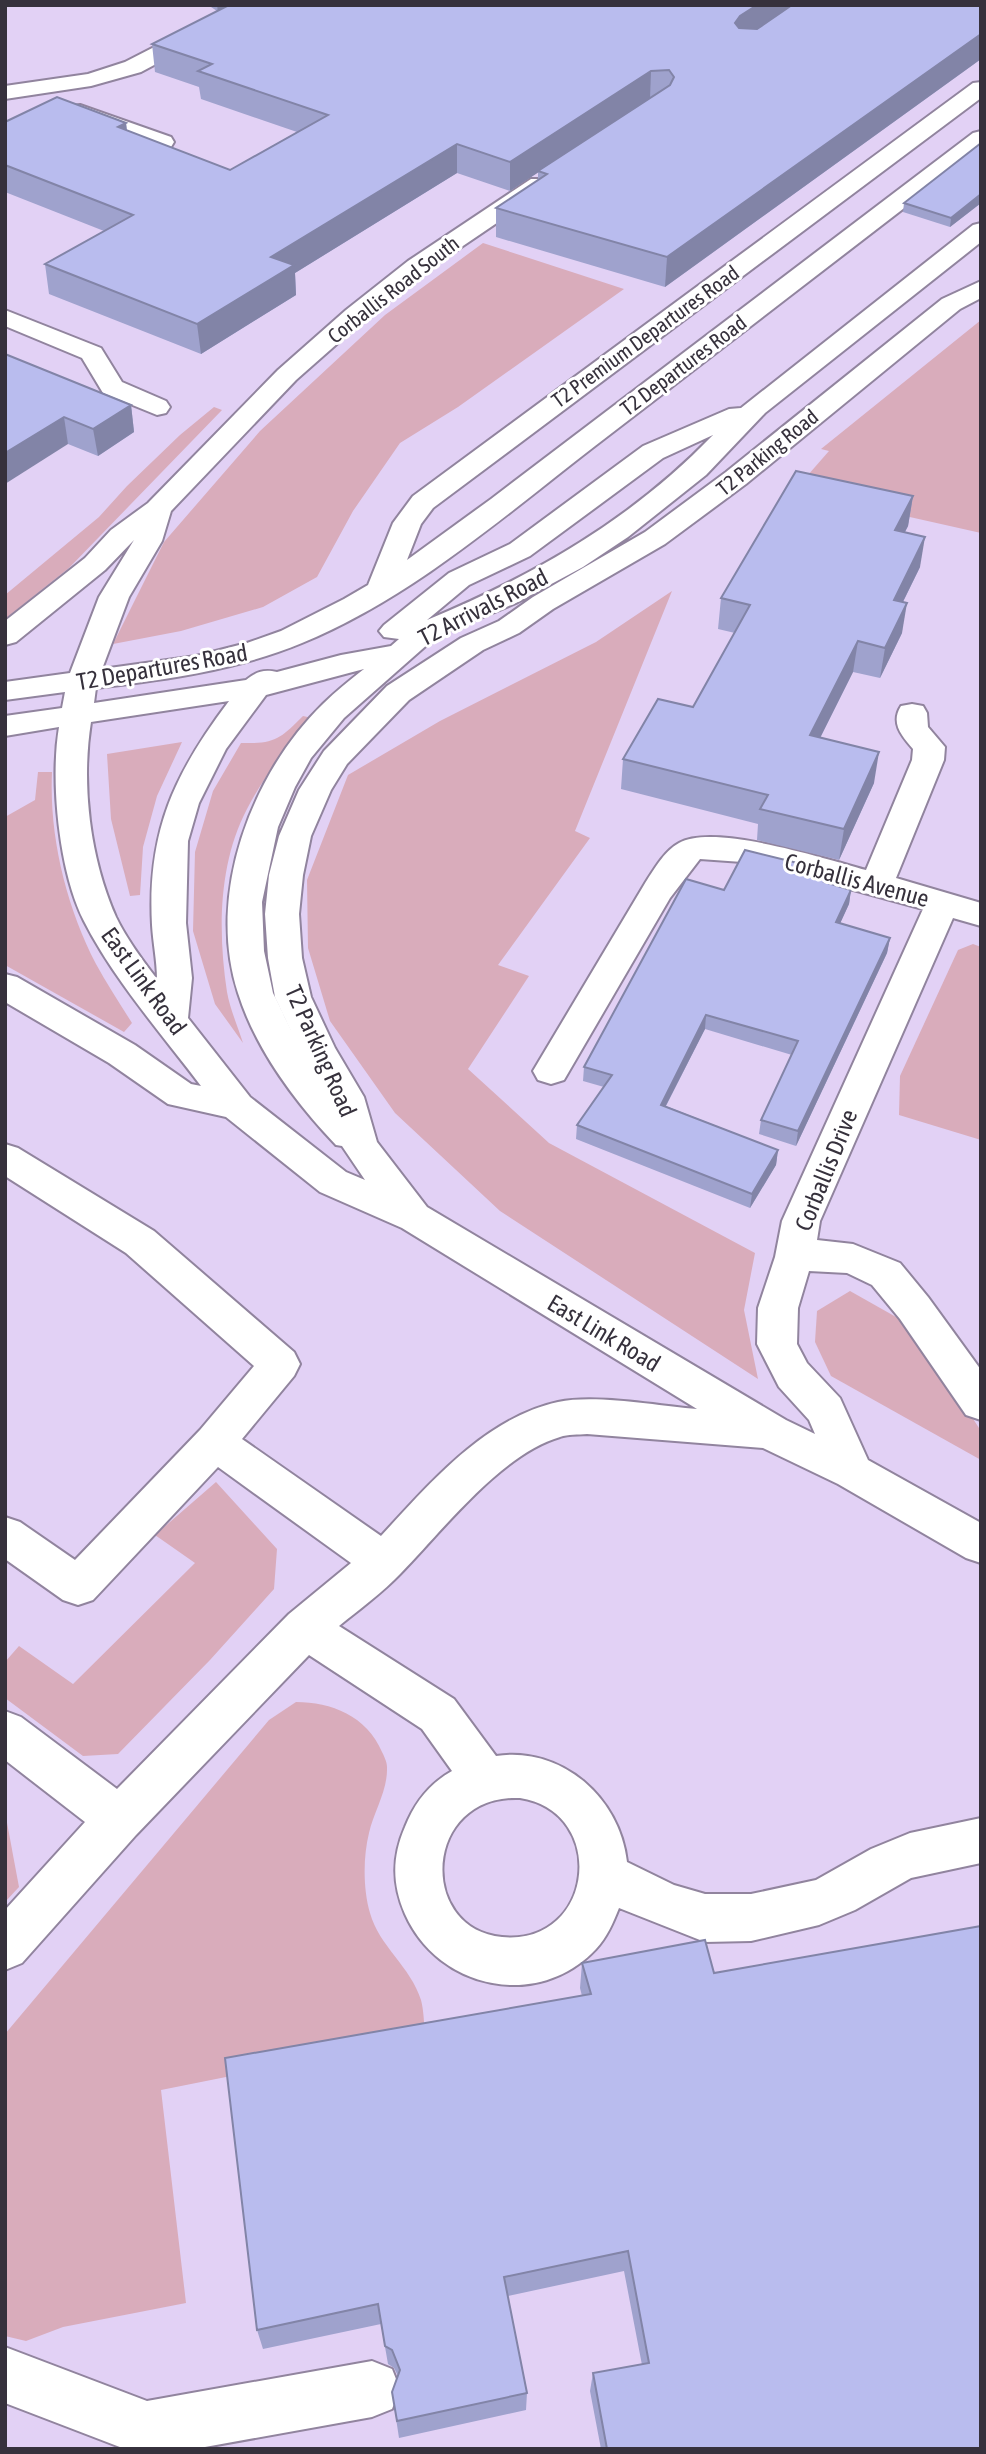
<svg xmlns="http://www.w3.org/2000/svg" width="986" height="2454" font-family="'Asap Condensed',sans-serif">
	<rect width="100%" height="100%" fill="#ecdffb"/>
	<rect fill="#e2d1f5" x="5" y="5" width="976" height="2444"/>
	<g fill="#d9acbb">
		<path d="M483 243 624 289 458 407 400 443 353 511 317 577 263 607 181 631 113 644 164 542 260 431 385 315Z"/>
		<path d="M981 320V533L794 491 829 451 821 449Z"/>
		<path d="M214 407 222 410 69 568 5 619V595L99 517 127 486 180 435Z"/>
		<path d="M672 591 575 831 590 838 498 965 529 976 468 1069 549 1143 755 1253 744 1310 758 1379 500 1211 395 1113 330 1021 308 948 307 880 348 775 440 721 596 642Z"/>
		<path d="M303 716 312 718C287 747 264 776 247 809 218 864 218 933 227 992 230 1009 238 1027 243 1043L215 1004 193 931 195 852 213 791 241 743C275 744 280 739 303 716Z"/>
		<path d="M182 742 157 796 143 847 140 895 130 896 111 819 107 754Z"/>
		<path d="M38 772H52C49 836 66 906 96 964 107 984 120 1004 132 1023L124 1032 5 965V817L35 800Z"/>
		<path d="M973 944 981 947V1140L899 1115 900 1076 958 950Z"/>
		<path d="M850 1291 912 1326 981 1431V1460L831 1376 815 1342 817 1311Z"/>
		<path d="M216 1482 277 1549 274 1589 210 1660 118 1754 83 1756 5 1698V1662L19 1646 73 1684 195 1563 155 1535Z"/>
		<path d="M296 1702C331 1702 367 1716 382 1752 384 1756 387 1762 387 1767 388 1790 374 1811 369 1833 363 1857 363 1889 370 1913 379 1946 411 1967 421 2000 424 2011 424 2025 425 2037L161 2090 186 2303 63 2327 26 2341 5 2336V2034L269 1720Z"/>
		<path d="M5 1812 19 1887 5 1902Z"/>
	</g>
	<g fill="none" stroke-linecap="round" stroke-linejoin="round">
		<defs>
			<g id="minor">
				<path d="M236 5H262L259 9 141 72 91 86 5 99V86L88 74 125 62Z"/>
				<path d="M981 82V98L433 508 421 524 407 560 491 499 973 133 981 131V149C852 248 724 347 595 446 503 517 411 598 302 643 237 670 166 680 96 688L94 703 246 680C256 672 263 669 277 672L341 655 391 646 399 639 384 637 379 631 384 625 449 573 510 544 643 446 729 409 741 408 973 225 981 223V242L765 413 706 475 628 537 583 567 516 603 437 636 344 718 311 758 295 787 278 827 262 902 264 951 273 993 297 1043 275 997 268 958 265 914 269 875 279 836 299 790 324 751 387 686 461 638 499 621 533 597 645 532 726 472 942 299 981 281V298L960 309 746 484 665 544 553 609 519 633 483 650 409 700 347 764 331 790 311 836 303 875 299 914 302 958 311 997 335 1048 364 1097 377 1142 427 1207 786 1420 815 1434 809 1420 779 1387 757 1344 758 1308 775 1257 782 1221 923 909 784 871 742 862 700 859 670 898 564 1080 551 1084 538 1080 533 1071 644 885C653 871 664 851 679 843 714 823 826 859 866 870L912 760 913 749C902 736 890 723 901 706L912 704 923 706 927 713 928 727 945 747 944 760 896 878 981 903V926L953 918 820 1221 817 1240 853 1244 900 1263 928 1297 981 1370V1420L966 1415 900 1319 872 1285 847 1273 809 1271 798 1308 797 1344 807 1363 840 1398 868 1460 981 1523V1563L966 1558 838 1484 763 1448 587 1434C578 1435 568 1434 560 1437 501 1454 443 1530 401 1573 383 1592 360 1609 339 1626L454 1699 496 1756C562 1746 620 1798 627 1862L674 1885 705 1894H751L816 1880 871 1849 910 1833 981 1818V1863L911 1878 855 1910 819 1925 751 1941 705 1942 619 1908C613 1923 607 1937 596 1949 538 2011 438 1989 405 1914 392 1884 392 1857 405 1827 415 1802 429 1784 452 1771L422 1729 309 1655 136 1835 22 1963 5 1970V1910L85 1822 5 1760V1711L21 1717 117 1789 289 1614 351 1563 218 1467 93 1600 78 1605 63 1600 5 1559V1517L20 1522 75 1560 200 1430 254 1366 126 1253 5 1176V1144L18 1148 154 1231 294 1352 300 1364 294 1376 242 1439 381 1536C430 1483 485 1418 558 1402 596 1394 658 1406 697 1409L402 1228 320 1192 226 1117 168 1104 109 1063 5 1002V974L17 977 135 1045 191 1084 201 1086C161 1033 114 980 84 921 59 872 50 781 59 727L5 736V716L62 708 65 692 5 700V682L70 673 99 597 134 540 105 570 16 642 5 645V621L85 558 111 530 148 503 278 370 346 310 408 261 531 179H547L551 184 547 189 426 271 364 320 296 380 171 511 162 541 129 597 102 669 196 656 247 643 281 631 344 599 368 585 393 523 413 496 973 83ZM713 435C631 520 535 575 427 620L469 585 530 556 663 458ZM364 669C350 680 336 691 323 704 251 774 206 895 238 993 256 1050 296 1103 336 1145L342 1146 365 1180 346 1172 250 1097 188 1018 192 978 186 923 188 841 199 803 226 749 266 695ZM229 701C174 774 147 832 152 925 153 943 157 961 157 979 143 961 126 938 116 917 90 858 81 785 91 722ZM520 1798C609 1812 594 1946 502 1937 417 1929 423 1794 520 1798Z"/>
				<path d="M80 105 171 137 174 142 171 147 163 149 78 119 49 122 5 142V126L36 111Z"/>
				<path d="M5 310 101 348 122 382 166 401 170 407 166 413 157 415 103 393 82 358 5 326Z"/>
				<path d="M5 2347 147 2401 372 2361 392 2369 400 2389 392 2409 372 2417 194 2449H125L5 2403Z"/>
			</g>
		</defs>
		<use href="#minor" stroke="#91849e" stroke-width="4"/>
		<use href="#minor" fill="#fff" fill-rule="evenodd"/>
	</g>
	<g fill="#9fa2cd">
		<path d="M208 5H981V59L665 287 496 237V208L538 180V172L510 191 457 173 295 273 296 295 201 354 49 294 45 264 104 231 5 192V122L126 123 127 131 230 170 297 132 201 99 199 87 155 72 152 44 217 11Z"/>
		<path d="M981 143V203L950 227 903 212 904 203Z"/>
		<path d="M5 354 131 405 134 432 98 456 68 444Z"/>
		<path d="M913 496 908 526 905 532 920 567 903 602 902 633 880 678 853 672 820 738 874 783 839 860 757 840 758 824 621 789 623 759 693 707 735 633 718 629 721 598Z"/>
		<path d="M830 871 828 883 851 890 849 904 840 923 890 938 887 953 796 1146 759 1134 761 1120 792 1055 705 1029 666 1106 778 1150 776 1165 750 1208 576 1139 577 1125 604 1087 583 1081 584 1067 724 890Z"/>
		<path d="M582 1963 714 1973 981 2449H601L590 2391 593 2373 642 2365 624 2271 508 2296 527 2393 526 2410 399 2438 392 2392 398 2376 394 2368 388 2364 381 2324 263 2349 257 2330 582 1996 580 1988Z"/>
	</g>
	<g fill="#8284a7">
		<path d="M217 5H230L218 12Z"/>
		<path d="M757 5H796L738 44 735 23 740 16Z"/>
		<path d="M981 34V59L665 287 667 257Z"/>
		<path d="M651 71 650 99 510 191V162Z"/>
		<path d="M126 123 129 152 118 127Z"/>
		<path d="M457 144V173L295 273 296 295 201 354 197 324 271 257Z"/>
		<path d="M981 194V203L950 227 951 218Z"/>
		<path d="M131 405 134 432 98 456 93 429Z"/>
		<path d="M64 417 68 444 5 484V453Z"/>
		<path d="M913 496 908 526 890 560 895 530Z"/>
		<path d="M925 537 920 567 889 630 894 600Z"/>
		<path d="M907 603 902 633 880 678 885 648Z"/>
		<path d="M858 641 853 672 806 766 810 735Z"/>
		<path d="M879 752 874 783 839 860 844 829Z"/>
		<path d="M851 890 849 904 834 937 836 922Z"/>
		<path d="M890 938 887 953 796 1146 798 1131Z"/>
		<path d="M706 1015 705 1029 659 1119 661 1105Z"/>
		<path d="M778 1150 776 1165 750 1208 752 1194Z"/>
	</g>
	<g fill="#b9bcee" stroke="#8284a7" stroke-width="2">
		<path d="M229 5H757L740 16 735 23 739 28 757 29 792 5H981V34L667 257 496 208 547 174 538 171 670 85 674 77 669 70 651 71 510 162 457 144 271 257 294 265 197 324 45 264 133 215 5 165V122L57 97 126 123 118 127 230 170 328 115 198 71 212 64 152 44Z"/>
		<path d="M981 143V194L951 218 904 203Z"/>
		<path d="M5 354 131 405 93 429 64 417 5 453Z"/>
		<path d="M796 471 913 496 895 530 925 537 894 600 907 603 885 648 858 641 810 735 879 752 844 829 760 809 768 795 623 759 658 699 693 707 750 605 721 598Z"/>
		<path d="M745 850 830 871 824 882 851 890 836 922 890 938 798 1131 761 1120 798 1041 706 1015 661 1105 778 1150 752 1194 577 1125 612 1075 584 1067 686 879 724 890Z"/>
		<path d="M981 1926V2449H607L593 2373 649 2363 628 2251 504 2277 527 2393 397 2421 392 2392 400 2370 392 2350 385 2346 378 2304 257 2330 225 2058 591 1994 582 1963 705 1940 714 1973Z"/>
	</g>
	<g text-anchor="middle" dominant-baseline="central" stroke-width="6" stroke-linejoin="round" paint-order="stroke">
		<g font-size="21" fill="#36313c" stroke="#fff">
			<text transform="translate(393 289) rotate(-38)">Corballis Road South</text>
			<text transform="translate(645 336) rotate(-36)">T2 Premium Departures Road</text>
			<text transform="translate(683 365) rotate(-37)">T2 Departures Road</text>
			<text transform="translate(767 452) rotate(-39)">T2 Parking Road</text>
		</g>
		<g font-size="24" fill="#36313c" stroke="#fff">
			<text transform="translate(483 607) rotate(-27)">T2 Arrivals Road</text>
			<text transform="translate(162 667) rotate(-10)">T2 Departures Road</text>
			<text transform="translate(857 880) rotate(15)">Corballis Avenue</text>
			<text transform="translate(144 981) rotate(54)">East Link Road</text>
			<text transform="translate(321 1051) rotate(66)">T2 Parking Road</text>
			<text transform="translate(826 1170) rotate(-68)">Corballis Drive</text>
			<text transform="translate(604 1333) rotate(31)">East Link Road</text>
		</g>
	</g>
	<rect width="986" height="2454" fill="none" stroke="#36313c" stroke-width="14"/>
</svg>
